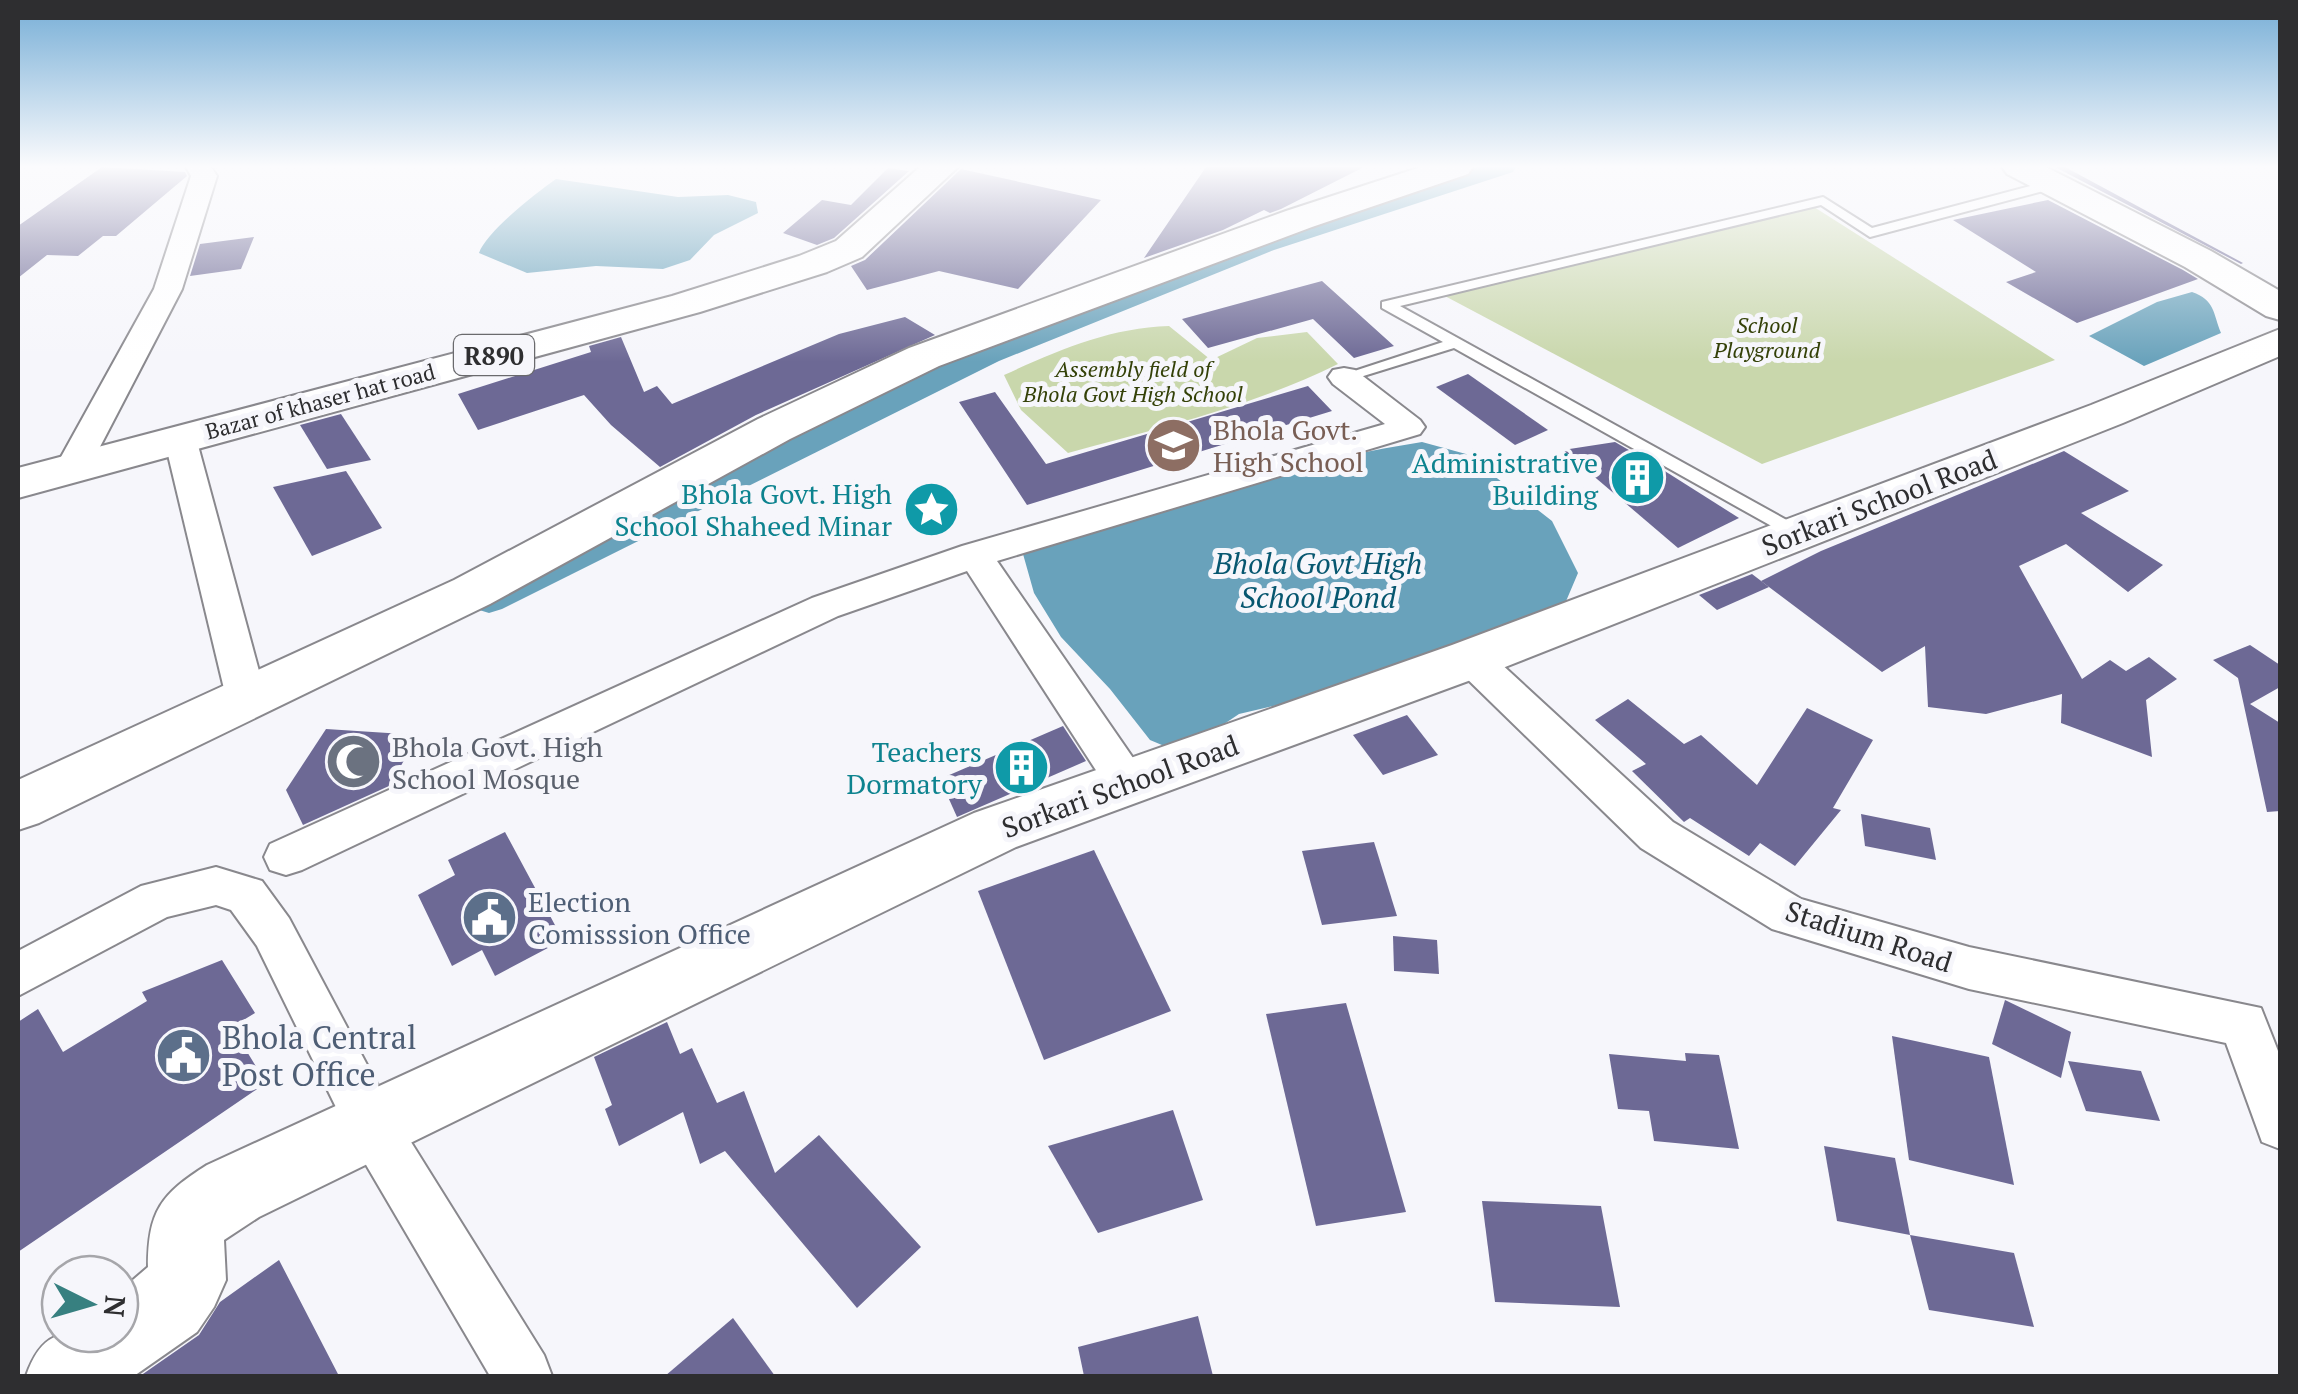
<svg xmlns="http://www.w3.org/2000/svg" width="2298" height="1394" font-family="'PT Serif',serif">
	<rect width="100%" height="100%" fill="#f6f6fb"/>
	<g fill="#c9d7ac">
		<path d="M1814 207 2055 360 1762 464 1443 295Z"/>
		<path d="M1169 326 1211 360 1257 338 1307 332 1338 364C1254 406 1159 428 1068 453L1021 410 1004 375C1059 350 1109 328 1169 326Z"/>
	</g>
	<g fill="#69a2bb">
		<path d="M556 179 678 197 728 195 756 202 758 213 714 235 690 260 663 269 596 266 527 273 479 253C486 232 536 193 556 179Z"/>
		<path d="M2192 292C2215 300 2213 313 2221 333L2144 366 2089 336 2157 302Z"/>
		<path d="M1422 442 1466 454 1552 521 1578 573 1561 613 1358 686 1239 714 1181 753 1150 740 1110 689 1061 637 1034 593 1023 554C1153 510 1286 463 1422 442Z"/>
	</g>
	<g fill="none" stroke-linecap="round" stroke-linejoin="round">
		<path fill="#69a2bb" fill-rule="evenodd" d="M1477 167H1516L1513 172 1274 250 999 361 502 609 489 613 476 609 470 600 476 591 977 349 1254 238Z"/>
	</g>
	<g fill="#6d6995">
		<path d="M102 167 185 172 187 176 116 236H103L78 256 47 255 18 278V226Z"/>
		<path d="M1206 167H1364L1281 209 1270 213 1264 210 1223 230 1144 258Z"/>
		<path d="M2055 167H2065L2243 263 2241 264Z"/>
		<path d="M888 168 909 171 834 238 817 245 783 233 822 200 851 205Z"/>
		<path d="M961 169 1101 200 1018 289 939 271 867 290 851 266 865 260Z"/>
		<path d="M2048 200 2183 270 2198 279 2077 323 2006 282 2036 272 1953 220Z"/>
		<path d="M254 237 241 269 190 276 200 244Z"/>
		<path d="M1322 281 1394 346 1354 358 1313 319 1208 348 1182 319Z"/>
		<path d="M905 317 935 335 756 415 660 467 611 425 584 395 478 430 458 394 591 352 589 346 621 337 644 392 657 386 672 404 839 334Z"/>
		<path d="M1468 374 1548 430 1515 445 1436 387Z"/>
		<path d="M1308 386 1332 411 1027 505 959 402 995 392 1046 464Z"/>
		<path d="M341 414 371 460 327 469 300 425Z"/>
		<path d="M1615 442 1660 468 1739 518 1678 548 1563 450Z"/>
		<path d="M2064 451 2129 491 2081 513 2163 565 2128 592 2066 544 2019 566 2082 679 2110 660 2126 671 2149 657 2177 679 2146 700 2152 757 2061 723 2062 694 1986 714 1928 707 1925 646 1882 672 1761 581 1821 551Z"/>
		<path d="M346 471 382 528 312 556 273 487Z"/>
		<path d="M1752 574 1769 587 1717 610 1699 595Z"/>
		<path d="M2250 645 2280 665V687L2250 704 2280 723V811L2267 812 2238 678 2213 660Z"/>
		<path d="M1628 699 1684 744 1701 735 1757 785 1807 708 1873 740 1833 808 1841 810 1795 866 1760 843 1749 856 1690 818 1684 822 1632 771 1646 764 1595 720Z"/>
		<path d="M1407 715 1438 755 1383 775 1353 735Z"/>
		<path d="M1063 726 1086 761 957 817 940 779Z"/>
		<path d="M326 729 419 735 389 786 303 825 286 790Z"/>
		<path d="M1861 814 1930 828 1936 860 1865 846Z"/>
		<path d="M505 832 563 940 495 976 482 950 452 966 418 895 455 875 448 860Z"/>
		<path d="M1374 842 1397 916 1322 925 1302 851Z"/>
		<path d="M1094 850 1171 1011 1044 1060 978 891Z"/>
		<path d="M1393 936 1437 940 1439 974 1394 971Z"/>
		<path d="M222 960 255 1013 232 1027 266 1083 18 1252V1022L38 1009 63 1052 147 1001 142 992Z"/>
		<path d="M2005 1000 2071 1032 2061 1078 1992 1044Z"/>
		<path d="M1346 1003 1406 1212 1316 1226 1266 1014Z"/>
		<path d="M667 1022 680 1054 692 1048 717 1103 744 1091 775 1173 819 1135 921 1247 857 1308 725 1151 700 1164 683 1112 619 1146 605 1109 612 1105 594 1057Z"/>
		<path d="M1892 1036 1989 1057 2014 1185 1909 1160Z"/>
		<path d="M1685 1053 1719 1055 1739 1149 1654 1141 1649 1111 1618 1109 1609 1054 1686 1061Z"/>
		<path d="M2068 1061 2141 1071 2160 1121 2086 1111Z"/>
		<path d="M1173 1110 1203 1200 1098 1233 1048 1146Z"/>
		<path d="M1824 1146 1895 1158 1910 1235 1837 1221Z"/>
		<path d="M1482 1201 1601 1206 1620 1307 1495 1302Z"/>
		<path d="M1910 1235 2014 1253 2034 1327 1929 1310Z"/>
		<path d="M279 1260 339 1376H140L199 1335 220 1302Z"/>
		<path d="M1198 1316 1213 1376H1084L1078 1347Z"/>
		<path d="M733 1318 775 1376H665Z"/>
	</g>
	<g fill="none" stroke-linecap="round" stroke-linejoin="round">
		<defs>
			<path id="lane" d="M2053 180 2058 181V187L1870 237 1821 205 1400 306 1803 529 1806 533 1803 537H1791L1454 348 1344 382 1336 377 1443 342 1382 308V302L1823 197 1872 228Z"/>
			<g id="street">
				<path d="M186 167H211L217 176 182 289 90 466 85 473 73 476 61 473 56 466 154 289 191 176Z"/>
				<path d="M1344 368 1355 370 1420 420 1425 427 1420 434 997 561 1142 771 1148 783 1142 795 1127 800 1112 795 967 571 838 616 302 870 286 875 270 870 264 857 270 844 812 598 962 546 1385 424 1333 384 1328 377 1333 370Z"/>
				<path d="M180 428 192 431 196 438 266 697 260 708 246 712 232 708 226 697 164 438 168 431Z"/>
				<path d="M1471 645 1485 649 1673 822 1801 899 1969 947 2261 1008 2280 1056V1149L2262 1142 2226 1043 1969 989 1772 929 1641 848 1457 669 1452 659 1457 649Z"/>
				<path d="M216 867 262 881 289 918 391 1110 544 1355 552 1376H490L355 1146 257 946 231 910 216 905 167 917 18 996V951L141 886Z"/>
			</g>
			<g id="secondary">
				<path d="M1421 167H1473L1468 174 1312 227 939 366 790 439 490 604 39 823 18 830V780L454 580 758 419 909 348 1286 211Z"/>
				<path d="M2280 329V356L2123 423 1490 673 1016 847 259 1217 224 1240 226 1280 214 1307 197 1332 134 1376H26C45 1322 70 1334 120 1334V1291L148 1267C148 1211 161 1194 207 1165L974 813 1452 645 2091 405Z"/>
			</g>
			<g id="primary">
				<path d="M920 167H958L862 257 827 272 700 312 18 498V468L672 296 799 256 836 241Z"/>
				<path d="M2002 167H2046L2211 251 2280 291V320L2266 316 2185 267 2007 174Z"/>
			</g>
		</defs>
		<use href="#lane" stroke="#89888d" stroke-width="4"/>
		<use href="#street" stroke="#89888d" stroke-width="4"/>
		<use href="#secondary" stroke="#89888d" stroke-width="4"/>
		<use href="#primary" stroke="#89888d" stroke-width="4"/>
		<use href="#lane" fill="#fff" fill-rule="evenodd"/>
		<use href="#street" fill="#fff" fill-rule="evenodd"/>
		<use href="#secondary" fill="#fff" fill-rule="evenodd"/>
		<use href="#primary" fill="#fff" fill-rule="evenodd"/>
	</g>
	<linearGradient id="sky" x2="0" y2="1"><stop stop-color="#75add6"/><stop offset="0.46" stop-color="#fbfbfd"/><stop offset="1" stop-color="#fbfbfd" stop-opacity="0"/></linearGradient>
	<rect width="2298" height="362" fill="url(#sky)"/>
	<defs>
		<symbol id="school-disc" viewBox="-11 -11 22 22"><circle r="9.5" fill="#8d6e63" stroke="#f6f6fb"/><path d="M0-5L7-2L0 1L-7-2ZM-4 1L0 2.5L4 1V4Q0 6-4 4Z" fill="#fff"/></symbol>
		<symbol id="building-disc" viewBox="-11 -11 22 22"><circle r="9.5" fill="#0f9aa8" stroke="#f6f6fb"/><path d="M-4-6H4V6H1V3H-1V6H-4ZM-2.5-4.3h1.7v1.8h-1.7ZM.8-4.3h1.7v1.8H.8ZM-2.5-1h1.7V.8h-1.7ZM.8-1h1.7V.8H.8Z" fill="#fff"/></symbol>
		<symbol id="sight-disc" viewBox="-11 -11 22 22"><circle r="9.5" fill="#0f9aa8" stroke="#f6f6fb"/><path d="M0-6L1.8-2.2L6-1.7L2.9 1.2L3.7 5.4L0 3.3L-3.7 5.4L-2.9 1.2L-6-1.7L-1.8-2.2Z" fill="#fff"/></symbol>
		<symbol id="mosque-disc" viewBox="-11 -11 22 22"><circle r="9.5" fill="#6b7280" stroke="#f6f6fb"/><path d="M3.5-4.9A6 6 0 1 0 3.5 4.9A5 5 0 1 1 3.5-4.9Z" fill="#fff"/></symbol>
		<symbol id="civic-disc" viewBox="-11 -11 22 22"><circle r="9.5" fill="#5c6f8a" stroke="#f6f6fb"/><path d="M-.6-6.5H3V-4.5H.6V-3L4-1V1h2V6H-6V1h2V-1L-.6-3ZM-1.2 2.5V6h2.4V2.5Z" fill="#fff"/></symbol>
	</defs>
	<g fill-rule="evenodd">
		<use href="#school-disc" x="1142" y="414" width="63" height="63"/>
		<use href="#building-disc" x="1606" y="446" width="63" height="63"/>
		<use href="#sight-disc" x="900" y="478" width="63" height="63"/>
		<use href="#mosque-disc" x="322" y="730" width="63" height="63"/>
		<use href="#building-disc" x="990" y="736" width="63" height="63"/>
		<use href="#civic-disc" x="458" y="886" width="63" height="63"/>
		<use href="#civic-disc" x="152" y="1024" width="63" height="63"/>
	</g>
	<g text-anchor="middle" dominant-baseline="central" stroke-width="10" stroke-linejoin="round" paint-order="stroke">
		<g font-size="22" font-style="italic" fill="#344108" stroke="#f6f6fb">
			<text x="1767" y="324">School<tspan x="1767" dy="25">Playground</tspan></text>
			<text x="1133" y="368">Assembly field of<tspan x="1133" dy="25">Bhola Govt High School</tspan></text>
		</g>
		<g font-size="22" fill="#2e2e30" stroke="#f6f6fb">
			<text transform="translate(320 401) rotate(-15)">Bazar of khaser hat road</text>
		</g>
		<rect fill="#f6f6fb" stroke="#6a6a6d" stroke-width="2.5" x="454" y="335" width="80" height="40" rx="8"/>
		<g font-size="25" font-weight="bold" fill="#2e2e30">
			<text x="494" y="355">R890</text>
		</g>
		<g font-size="28" fill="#785e54" stroke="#f6f6fb" text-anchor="start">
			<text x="1213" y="429">Bhola Govt.<tspan x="1213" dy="32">High School</tspan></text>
		</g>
		<g font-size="28" fill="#0d838f" stroke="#f6f6fb" text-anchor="end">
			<text x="1598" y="462">Administrative<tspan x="1598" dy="32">Building</tspan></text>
			<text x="892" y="493">Bhola Govt. High<tspan x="892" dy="32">School Shaheed Minar</tspan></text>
			<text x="982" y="751">Teachers<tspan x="982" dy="32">Dormatory</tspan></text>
		</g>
		<g font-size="28" fill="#2e2e30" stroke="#f6f6fb">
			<text transform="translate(1879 502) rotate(-21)">Sorkari School Road</text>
			<text transform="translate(1120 786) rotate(-20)">Sorkari School Road</text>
			<text transform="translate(1869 936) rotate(18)">Stadium Road</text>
		</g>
		<g font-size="28" fill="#5b616d" stroke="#f6f6fb" text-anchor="start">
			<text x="392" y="746">Bhola Govt. High<tspan x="392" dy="32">School Mosque</tspan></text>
		</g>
		<g font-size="28" fill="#4e5e75" stroke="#f6f6fb" text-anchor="start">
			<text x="528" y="901">Election<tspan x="528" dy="32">Comisssion Office</tspan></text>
		</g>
		<g font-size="30" font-style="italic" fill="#075770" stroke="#f6f6fb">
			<text x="1318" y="563">Bhola Govt High<tspan x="1318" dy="34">School Pond</tspan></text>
		</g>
		<g font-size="32" fill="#4e5e75" stroke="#f6f6fb" text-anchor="start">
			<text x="222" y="1037">Bhola Central<tspan x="222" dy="37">Post Office</tspan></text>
		</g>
	</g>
	<rect width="2298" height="1394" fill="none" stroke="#2e2e30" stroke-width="40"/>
	<g transform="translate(90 1304) rotate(95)"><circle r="48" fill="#f6f6fb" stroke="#a6a6aa" stroke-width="2.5"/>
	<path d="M0-8L18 38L0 25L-18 38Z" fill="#378080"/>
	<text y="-15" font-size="28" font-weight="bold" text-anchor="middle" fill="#2e2e30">N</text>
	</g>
</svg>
